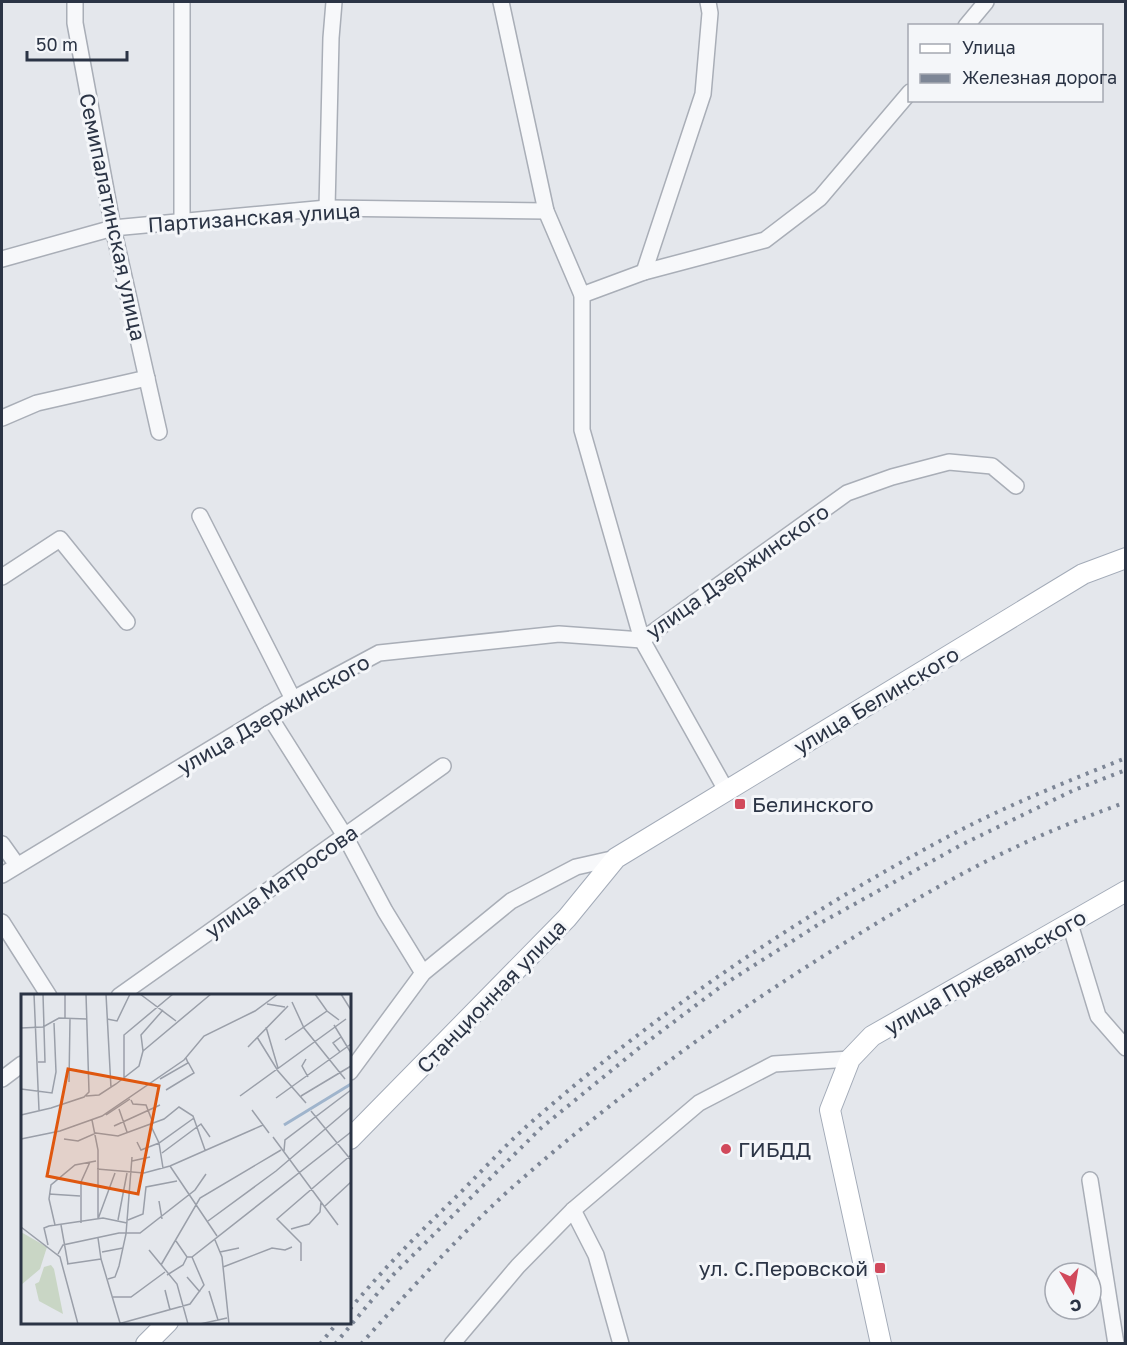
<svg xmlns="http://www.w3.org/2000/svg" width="1127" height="1345" font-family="'Golos Text',sans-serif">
	<rect width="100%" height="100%" fill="#e4e7ec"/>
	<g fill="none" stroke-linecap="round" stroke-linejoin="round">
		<defs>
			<g id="minor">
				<path d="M75 2V23L113 228 159 432"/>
				<path d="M182 2V222"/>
				<path d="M501 2 546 211 582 295V430L642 640 726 790"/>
				<path d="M966 26 986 2"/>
				<path d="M327 208 331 38 334 2"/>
				<path d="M2 259 113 228 327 208 546 211"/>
				<path d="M644 272 703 94 710 13 708 2"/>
				<path d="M582 295 644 272 765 240 820 198 910 92"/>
				<path d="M2 418 37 403 147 378"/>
				<path d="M200 516 293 699"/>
				<path d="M2 577 60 539 127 622"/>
				<path d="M268 714 345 836 385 911 423 973"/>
				<path d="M2 844 17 865"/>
				<path d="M2 875 293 699 379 653 559 634 642 640 847 493 892 477 949 462 992 466 1016 486"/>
				<path d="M2 922 49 996"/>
				<path d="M1070 924 1098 1016 1126 1048"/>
				<path d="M119 996 443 766"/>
				<path d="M350 1072 423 973 511 901 576 867 616 858"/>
				<path d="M2 1079 22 1064"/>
				<path d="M1090 1180 1116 1344"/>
				<path d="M573 1210 596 1255 621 1344"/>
				<path d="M452 1344 518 1266 573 1210 699 1103 774 1064 850 1059"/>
			</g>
			<g id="major">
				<path d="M350 1139 567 918 616 858 1083 574 1126 558"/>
				<path d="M146 1344 168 1322"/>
				<path d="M881 1344 830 1110 850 1059 872 1036 1126 891"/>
			</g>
		</defs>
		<use href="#minor" stroke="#a9aeb7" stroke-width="18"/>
		<use href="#major" stroke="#a3abb8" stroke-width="22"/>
		<use href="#minor" stroke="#f7f8fa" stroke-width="15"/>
		<use href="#major" stroke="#fff" stroke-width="20"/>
		<g stroke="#7d8696" stroke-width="4" stroke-dasharray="3 6" stroke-linecap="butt">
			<path d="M350 1309C384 1268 421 1231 459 1194 484 1169 508 1142 535 1119 662 1008 804 913 953 834 1008 805 1068 781 1126 758"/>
			<path d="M320 1344 338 1322"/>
			<path d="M335 1344 393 1275 541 1128 639 1048 723 985 824 921 961 845 1074 790 1126 770"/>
			<path d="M361 1344C408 1292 455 1240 506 1193 611 1099 726 1016 846 942 901 908 957 874 1016 847 1051 830 1089 816 1126 802"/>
		</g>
	</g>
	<g fill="#d1495b" stroke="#f4f6f9" stroke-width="2">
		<rect x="734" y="798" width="12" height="12" rx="3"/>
		<circle cx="726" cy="1149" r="6"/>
		<rect x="874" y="1262" width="12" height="12" rx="3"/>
	</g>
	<g text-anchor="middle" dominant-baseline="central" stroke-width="6" stroke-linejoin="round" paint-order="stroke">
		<g font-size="21" fill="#2b3445" stroke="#f4f6f9">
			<text transform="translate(113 217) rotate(78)">Семипалатинская улица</text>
			<text transform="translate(254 217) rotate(-4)">Партизанская улица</text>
			<text transform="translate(737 571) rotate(-35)">улица Дзержинского</text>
			<text transform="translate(876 700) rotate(-31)">улица Белинского</text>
			<text transform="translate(273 714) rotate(-30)">улица Дзержинского</text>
			<text transform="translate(281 881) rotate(-35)">улица Матросова</text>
			<text transform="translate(985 972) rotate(-30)">улица Пржевальского</text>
			<text transform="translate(491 996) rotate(-46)">Станционная улица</text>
		</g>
		<g font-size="21" fill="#2b3445" stroke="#f4f6f9" text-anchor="start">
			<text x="752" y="804">Белинского</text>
			<text x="738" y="1149">ГИБДД</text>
			<text x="868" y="1268" text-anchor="end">ул. С.Перовской</text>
		</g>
	</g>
	<g transform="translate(21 994)">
		<rect width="330" height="330" fill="#e4e7ec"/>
		<path d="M0 238 26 253 19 275 0 291ZM30 271 33 275 42 320 18 307 14 290 18 288 23 273Z" fill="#c9d6c5"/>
		<path fill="none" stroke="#9fb4cc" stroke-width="3" d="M263 131 330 90"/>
		<path fill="none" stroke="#9a9fa9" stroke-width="1.5" d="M13 0 18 116M85 0 90 94M119 0 155 27M294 0 306 17 318 26M320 0 330 16M271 8 283 34 324 85M246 10 264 13M44 24V0M86 25 96 27 109 0M313 31 330 59M245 33 257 74M0 34 22 33 38 24 66 25M236 43 257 77 285 109M264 46 306 17M0 49V90M227 53 267 12M122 57 190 0M122 57 120 41 142 16M319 58 312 49 320 43M285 65 281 72 287 83M17 68H24L22 0M103 84V41L152 0M139 85 167 69 165 64M48 88 49 25M0 95 31 99 35 78 33 29M145 96 173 79 167 68M65 102 78 101 95 90 118 72 122 57M219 102 325 25M280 102 330 72M255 104 330 50M110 106 112 110 125 111 132 129M98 115 106 138M231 116 248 139M290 117 330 166M0 121 30 114 63 103 68 98 65 0M85 121 109 105M71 126 77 156V225M129 130 138 149 142 174M93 132 139 111M252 143 317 231M0 145 39 137 81 122 163 66 183 42 234 17 257 0M43 145 57 147 75 139 97 142 143 125 158 113 172 122 184 156M116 148 120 156 138 149 173 124M263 157 264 146 330 96M141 159 180 130 189 143M111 167 129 163M149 172 196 242M76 175 123 179 149 172 242 131M28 200 59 202M138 207 141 225M304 212 330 188M77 225 94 179M97 226 106 179M107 226 122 220 125 193 156 187M187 227 255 177 330 113M60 229V188L69 168M34 231 28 205 30 191 54 171 75 167M40 231 47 270M0 233 39 263 57 330M270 235 288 230 299 218 300 208M77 244 80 265M194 246 201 263 208 330M155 247 166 263H171L330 138M27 251 23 234 28 232 82 224 106 229M128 256 156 290 167 330M81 258 102 254M199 258 218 254M37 260 42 251 98 239H119L174 196 185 180M80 265 99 329M280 267V249L256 225 330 161M46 270 80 265M140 271 179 204 260 156M202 273 251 254 264 256 271 253M146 281 162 271 166 263M166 283 179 298M87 285 94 283 98 272 105 240 111 163M144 296 149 316M188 297 197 326M92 303H110L144 278M97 330 169 310 183 291 171 263M179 330 206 324"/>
		<path fill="#df570f" fill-opacity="0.15" stroke="#df570f" stroke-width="3" d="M47 75 138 92 117 200 26 182Z"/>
		<rect width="330" height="330" fill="none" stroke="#2b3445" stroke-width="3"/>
	</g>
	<rect width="1127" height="1345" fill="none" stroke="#2b3445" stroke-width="6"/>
	<rect x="908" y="24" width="195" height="78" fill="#f4f6f9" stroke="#a4a8b1" stroke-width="1.5"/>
	<rect x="920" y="44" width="30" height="9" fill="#ffffff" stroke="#a4a8b1" stroke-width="1.5"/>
	<text x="962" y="54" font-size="18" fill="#2b3445">Улица</text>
	<rect x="920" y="74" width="30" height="9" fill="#7d8696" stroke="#a4a8b1" stroke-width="1.5"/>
	<text x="962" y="84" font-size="18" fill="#2b3445">Железная дорога</text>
	<g transform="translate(1073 1291) rotate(169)"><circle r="28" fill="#f4f6f9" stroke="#a4a8b1" stroke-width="1.5"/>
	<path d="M0-4.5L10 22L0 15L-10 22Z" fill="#d1495b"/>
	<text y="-9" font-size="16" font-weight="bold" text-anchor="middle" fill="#2b3445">С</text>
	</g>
	<path d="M27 51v9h100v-9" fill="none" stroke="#2b3445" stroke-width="3"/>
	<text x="36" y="51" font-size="18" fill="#2b3445" stroke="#f4f6f9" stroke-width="4.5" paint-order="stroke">50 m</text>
</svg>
